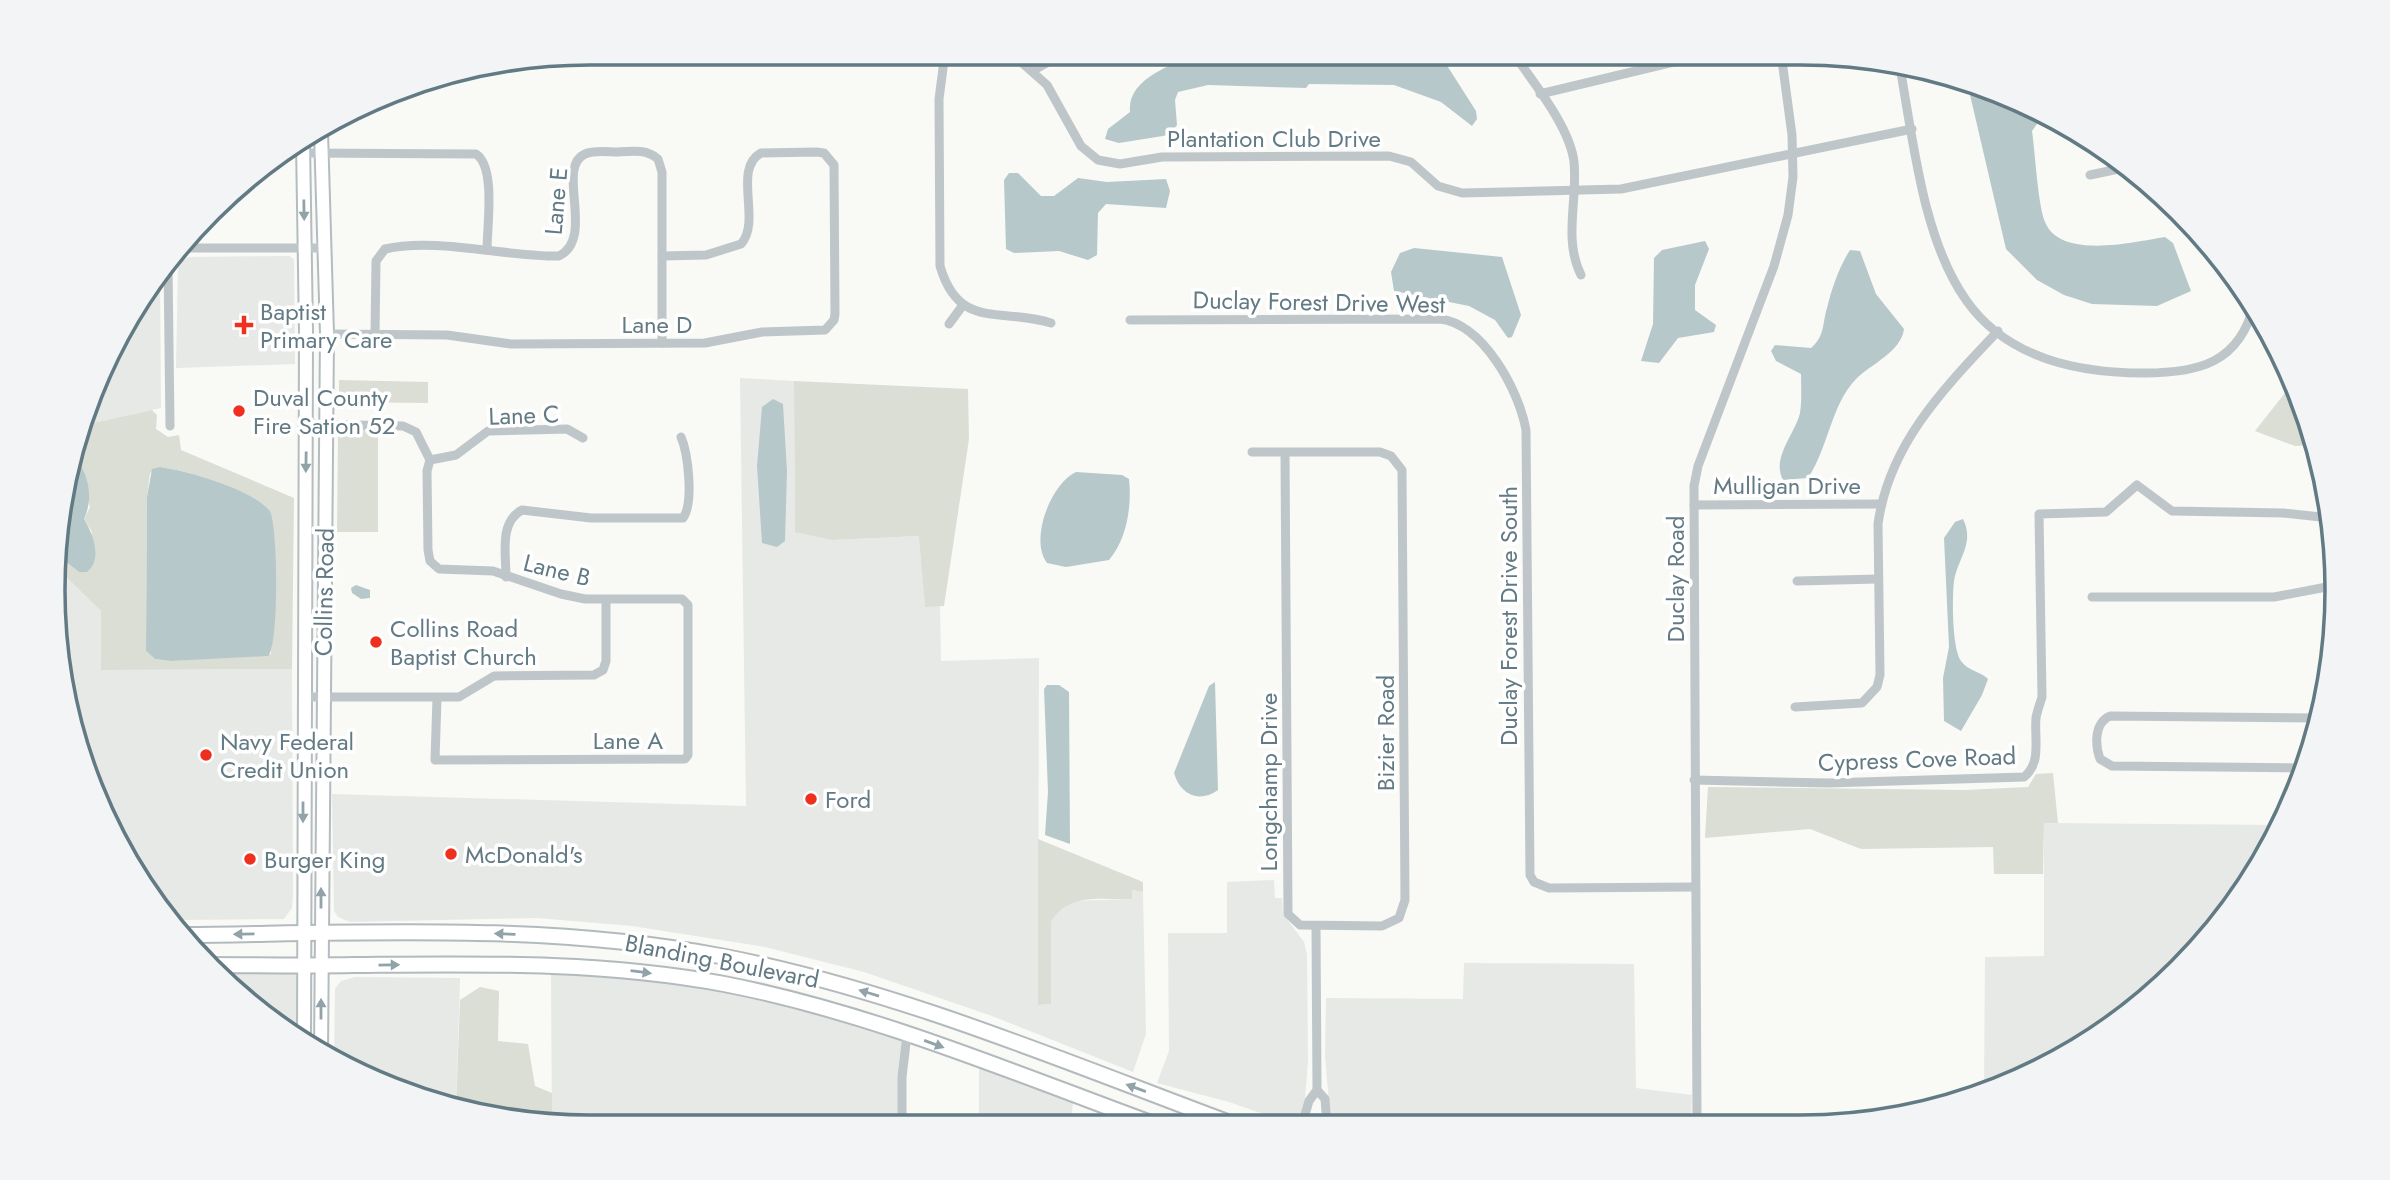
<svg xmlns="http://www.w3.org/2000/svg" width="2390" height="1180" font-family="Jost,sans-serif">
	<rect width="100%" height="100%" fill="#f9f9f6"/>
	<g fill="#e7e9e7">
		<path d="M289 256 294 259 295 364 176 368 178 263 189 257Z"/>
		<path d="M160 273 161 408 93 423 83 417 93 385 143 292Z"/>
		<path d="M740 378 794 381 795 531 832 540 920 536 925 606H940L941 661 1039 658 1038 1005 1051 1004V922L1058 910 1070 901 1131 899 1132 890 1143 892 1146 1034 1133 1072 992 1016 864 972 765 947 632 926 537 918 350 922 338 917 334 911 332 794 746 806Z"/>
		<path d="M60 571 101 611 102 670 292 669 293 893 292 908 284 919 174 920 108 828 57 661Z"/>
		<path d="M2044 823 2280 825 2227 917 2128 1016 2006 1086 1984 1092 1985 957 2044 956Z"/>
		<path d="M1274 880 1275 898H1282L1283 914 1304 942 1307 955 1308 1061 1304 1111 1295 1125 1229 1102 1157 1083 1169 1051 1168 933H1227V882Z"/>
		<path d="M1464 963 1634 964 1636 1088 1692 1095 1691 1123 1331 1125 1325 1056 1326 998 1463 999Z"/>
		<path d="M300 970V1042L211 971Z"/>
		<path d="M551 973 632 978 726 993 850 1022 902 1039 899 1126 590 1127 552 1124Z"/>
		<path d="M355 977 460 978 456 1108 384 1086 334 1060 335 989 341 981Z"/>
		<path d="M979 1067 1073 1101 1071 1126H979Z"/>
	</g>
	<g fill="#daded5" fill-rule="evenodd">
		<path d="M339 380 428 382V403L339 402Z"/>
		<path d="M794 381 968 389 969 439 944 606 925 607 919 536 832 540 795 532Z"/>
		<path d="M2292 384 2297 385 2315 445 2295 446 2255 431Z"/>
		<path d="M152 410 157 415 156 429 168 437 179 435 181 450 294 498 292 669 101 670V611L60 571 61 558 79 572 92 532 84 519 90 507 76 458 72 454 83 417 93 423ZM160 467C188 471 252 489 270 511L275 545 271 654 171 661 155 659 146 651 147 497 150 473Z"/>
		<path d="M358 429 378 430V532H337L338 435Z"/>
		<path d="M2053 773 2058 823H2044L2043 874H1994L1993 847 1861 849 1810 829 1705 838 1708 787 1965 790 2028 787 2036 774Z"/>
		<path d="M1038 839 1143 882V892L1132 890V899C1101 900 1068 892 1051 922V1004L1038 1005Z"/>
		<path d="M480 987 499 991 498 1041 528 1044 535 1086 552 1093V1124L485 1117 456 1108 460 1000Z"/>
	</g>
	<g fill="#b7c8ca">
		<path d="M1196 53H1439L1476 111 1477 119 1472 126 1441 102 1394 85 1309 84 1306 88 1208 85 1178 92 1175 100 1177 125 1169 135 1119 143 1105 139 1108 129 1130 112C1127 78 1172 66 1196 53Z"/>
		<path d="M1967 82 2006 94 2044 114 2032 131C2035 151 2038 206 2045 222 2060 260 2134 242 2165 237L2173 243 2191 291 2157 306 2092 304 2064 295 2037 280 2006 249Z"/>
		<path d="M1009 173H1018L1041 196H1054L1078 178 1107 182 1166 179 1170 191 1166 208 1106 204 1098 213 1097 255 1088 260 1059 251 1014 253 1006 249 1004 180Z"/>
		<path d="M1705 241 1709 249 1695 285V310L1716 325 1714 332 1678 338 1659 363 1641 361 1653 324 1654 258 1662 250Z"/>
		<path d="M1414 248 1502 257 1521 315 1512 337 1508 338 1495 320 1469 306 1394 291 1391 272 1400 253Z"/>
		<path d="M1850 250 1860 251 1876 294 1904 329C1901 352 1871 364 1856 379 1831 405 1829 446 1808 478L1783 480C1771 458 1795 434 1800 413 1802 400 1801 387 1801 374L1776 361 1771 351 1775 345 1811 348C1825 336 1822 325 1827 308 1832 288 1839 267 1850 250Z"/>
		<path d="M773 399 783 404 787 471 785 541 777 547 762 543 757 466 762 407Z"/>
		<path d="M72 454C89 472 94 498 84 519 93 534 103 559 87 572H79L61 558 63 485Z"/>
		<path d="M160 467C188 471 252 489 270 511 278 528 279 645 268 656L171 661 155 659 146 651 147 497 152 469Z"/>
		<path d="M1076 472 1122 475 1129 479C1132 505 1127 539 1109 560L1066 567 1047 563C1029 540 1051 483 1076 472Z"/>
		<path d="M1963 519C1975 543 1958 558 1954 581 1952 598 1952 648 1961 661 1968 671 1980 671 1988 679L1982 695 1961 731 1944 721 1943 678 1949 647 1944 538 1955 522Z"/>
		<path d="M356 585 370 590V598L361 599 352 593 351 588Z"/>
		<path d="M2336 602 2331 658H2328L2323 618 2325 607Z"/>
		<path d="M1215 682 1218 790C1198 804 1180 794 1174 773L1209 686Z"/>
		<path d="M1047 685H1059L1069 692 1070 844 1045 835 1048 792 1044 689Z"/>
	</g>
	<g fill="none" stroke-linecap="round" stroke-linejoin="round">
		<defs>
			<g id="secondary">
				<path d="M303 142 306 332 304 1044"/>
				<path d="M321 1053 327 334 321 132"/>
			</g>
			<g id="primary">
				<path d="M185 935C362 933 545 923 720 956 895 989 1068 1063 1235 1125"/>
				<path d="M206 965C256 965 305 966 354 965 478 964 601 961 724 984 873 1013 1014 1073 1156 1125"/>
			</g>
		</defs>
		<use href="#secondary" stroke="#b4bcc0" stroke-width="16"/>
		<use href="#primary" stroke="#b3babe" stroke-width="18"/>
		<g stroke="#bfc6c9" stroke-width="9">
			<path d="M945 53 939 99 940 266C959 331 1001 307 1051 323"/>
			<path d="M1011 53 1047 85 1081 146 1098 160 1120 164 1162 157 1389 156 1411 162 1438 186 1462 193 1621 189 1912 129"/>
			<path d="M1513 53C1533 82 1570 127 1574 162 1578 200 1563 239 1581 275"/>
			<path d="M1899 62C1913 137 1922 238 1966 300 2007 359 2078 373 2145 373 2198 373 2240 363 2254 304"/>
			<path d="M1032 71 1064 53"/>
			<path d="M1540 94 1711 53"/>
			<path d="M303 153 476 154C496 167 487 226 487 250"/>
			<path d="M2090 175 2128 167"/>
			<path d="M183 248H325"/>
			<path d="M168 264 170 426"/>
			<path d="M1130 320 1440 319C1483 324 1519 390 1526 430L1530 875 1534 882 1549 888 1695 887"/>
			<path d="M949 324 963 305"/>
			<path d="M327 334 447 335 511 344 705 343 762 332 825 330 834 320 835 314 834 165 824 153 816 152 761 153C732 169 762 221 741 244L706 255 662 256"/>
			<path d="M375 334 376 261 385 249C435 237 506 257 559 256 596 238 555 167 585 154 594 150 608 152 617 152 632 151 647 149 658 159L662 172V343"/>
			<path d="M306 424 403 426 416 432 430 460 427 471 428 550 430 561 439 569 493 571 561 594 585 599H682L688 605V755L685 759 435 760 437 698"/>
			<path d="M1252 452H1380L1391 456 1402 470 1405 900 1399 918 1382 926 1300 925 1288 914 1285 453"/>
			<path d="M430 460 456 455 488 431 567 429 583 438"/>
			<path d="M1694 505 1881 504"/>
			<path d="M506 577C506 554 499 522 522 510L591 518H683C694 503 688 453 681 437"/>
			<path d="M1797 581 1878 579"/>
			<path d="M2092 597H2274L2337 585"/>
			<path d="M303 697H459L494 676 594 675 603 670 606 661V600"/>
			<path d="M1795 707 1862 703 1877 687 1880 675 1878 524C1889 444 1944 388 1998 331"/>
			<path d="M2305 768 2112 766 2100 759C2095 745 2094 723 2110 716L2320 718"/>
			<path d="M1694 780 1828 783 2024 777C2042 763 2034 738 2036 718 2037 711 2040 704 2042 697L2039 514 2106 512 2137 485 2172 511 2283 513 2330 518"/>
			<path d="M1317 1090 1325 1099 1327 1125"/>
			<path d="M1697 1123 1694 486 1698 466 1774 266 1788 215 1793 177 1792 135 1781 53"/>
			<path d="M1302 1125 1309 1101 1317 1090 1316 926"/>
			<path d="M902 1126V1077L907 1035"/>
		</g>
		<use href="#secondary" stroke="#fff" stroke-width="12"/>
		<use href="#primary" stroke="#fff" stroke-width="14"/>
	</g>
	<defs><path id="oneway-solid" d="M-6-.8H1V-3.2L6.5 0L1 3.2V.8H-6Z" transform="scale(1.75)"/></defs>
	<g fill="#91a2a9">
		<use href="#oneway-solid" transform="translate(304 210) rotate(89)"/>
		<use href="#oneway-solid" transform="translate(306 462) rotate(91)"/>
		<use href="#oneway-solid" transform="translate(303 812) rotate(90)"/>
		<use href="#oneway-solid" transform="translate(321 898) rotate(-90)"/>
		<use href="#oneway-solid" transform="translate(244 934) rotate(179)"/>
		<use href="#oneway-solid" transform="translate(505 934) rotate(-178)"/>
		<use href="#oneway-solid" transform="translate(389 965) rotate(-1)"/>
		<use href="#oneway-solid" transform="translate(641 972) rotate(7)"/>
		<use href="#oneway-solid" transform="translate(869 993) rotate(-163)"/>
		<use href="#oneway-solid" transform="translate(321 1009) rotate(-90)"/>
		<use href="#oneway-solid" transform="translate(934 1044) rotate(20)"/>
		<use href="#oneway-solid" transform="translate(1136 1088) rotate(-160)"/>
	</g>
	<g fill="#f0301f" stroke="#fff" stroke-width="2.5">
		<path d="M240.5 314.5h7v7h7v7h-7v7h-7v-7h-7v-7h7z"/>
		<circle cx="239" cy="411" r="7"/>
		<circle cx="376" cy="642" r="7"/>
		<circle cx="206" cy="755" r="7"/>
		<circle cx="811" cy="799" r="7"/>
		<circle cx="451" cy="854" r="7"/>
		<circle cx="250" cy="859" r="7"/>
	</g>
	<g text-anchor="middle" dominant-baseline="central" stroke-width="7" stroke-linejoin="round" paint-order="stroke">
		<g font-size="24" fill="#627a84" stroke="#fff">
			<text x="1274" y="138">Plantation Club Drive</text>
			<text transform="translate(556 201) rotate(-85)">Lane E</text>
			<text transform="translate(1319 302) rotate(1)">Duclay Forest Drive West</text>
			<text x="657" y="324">Lane D</text>
			<text transform="translate(524 415) rotate(-2)">Lane C</text>
			<text x="1787" y="485">Mulligan Drive</text>
			<text transform="translate(557 570) rotate(14)">Lane B</text>
			<text transform="translate(1675 579) rotate(-90)">Duclay Road</text>
			<text transform="translate(324 592) rotate(-89)">Collins Road</text>
			<text transform="translate(1508 616) rotate(-90)">Duclay Forest Drive South</text>
			<text transform="translate(1385 733) rotate(-90)">Bizier Road</text>
			<text x="628" y="740">Lane A</text>
			<text transform="translate(1917 759) rotate(-2)">Cypress Cove Road</text>
			<text transform="translate(1268 782) rotate(-90)">Longchamp Drive</text>
			<text transform="translate(722 961) rotate(11)">Blanding Boulevard</text>
		</g>
		<g font-size="24" fill="#627a84" stroke="#fff" text-anchor="start">
			<text x="260" y="311">Baptist<tspan x="260" dy="28">Primary Care</tspan></text>
			<text x="253" y="397">Duval County<tspan x="253" dy="28">Fire Sation 52</tspan></text>
			<text x="390" y="628">Collins Road<tspan x="390" dy="28">Baptist Church</tspan></text>
			<text x="220" y="741">Navy Federal<tspan x="220" dy="28">Credit Union</tspan></text>
			<text x="825" y="799">Ford</text>
			<text x="465" y="854">McDonald's</text>
			<text x="264" y="859">Burger King</text>
		</g>
	</g>
	<path d="M0 0H2390V1180H0ZM590 65H1800A525 525 0 0 1 2325 590V590A525 525 0 0 1 1800 1115H590A525 525 0 0 1 65 590V590A525 525 0 0 1 590 65Z" fill="#f2f4f5" fill-rule="evenodd"/>
	<path fill="none" stroke="#627a84" stroke-width="3.5" d="M590 65H1800A525 525 0 0 1 2325 590V590A525 525 0 0 1 1800 1115H590A525 525 0 0 1 65 590V590A525 525 0 0 1 590 65Z"/>
</svg>
